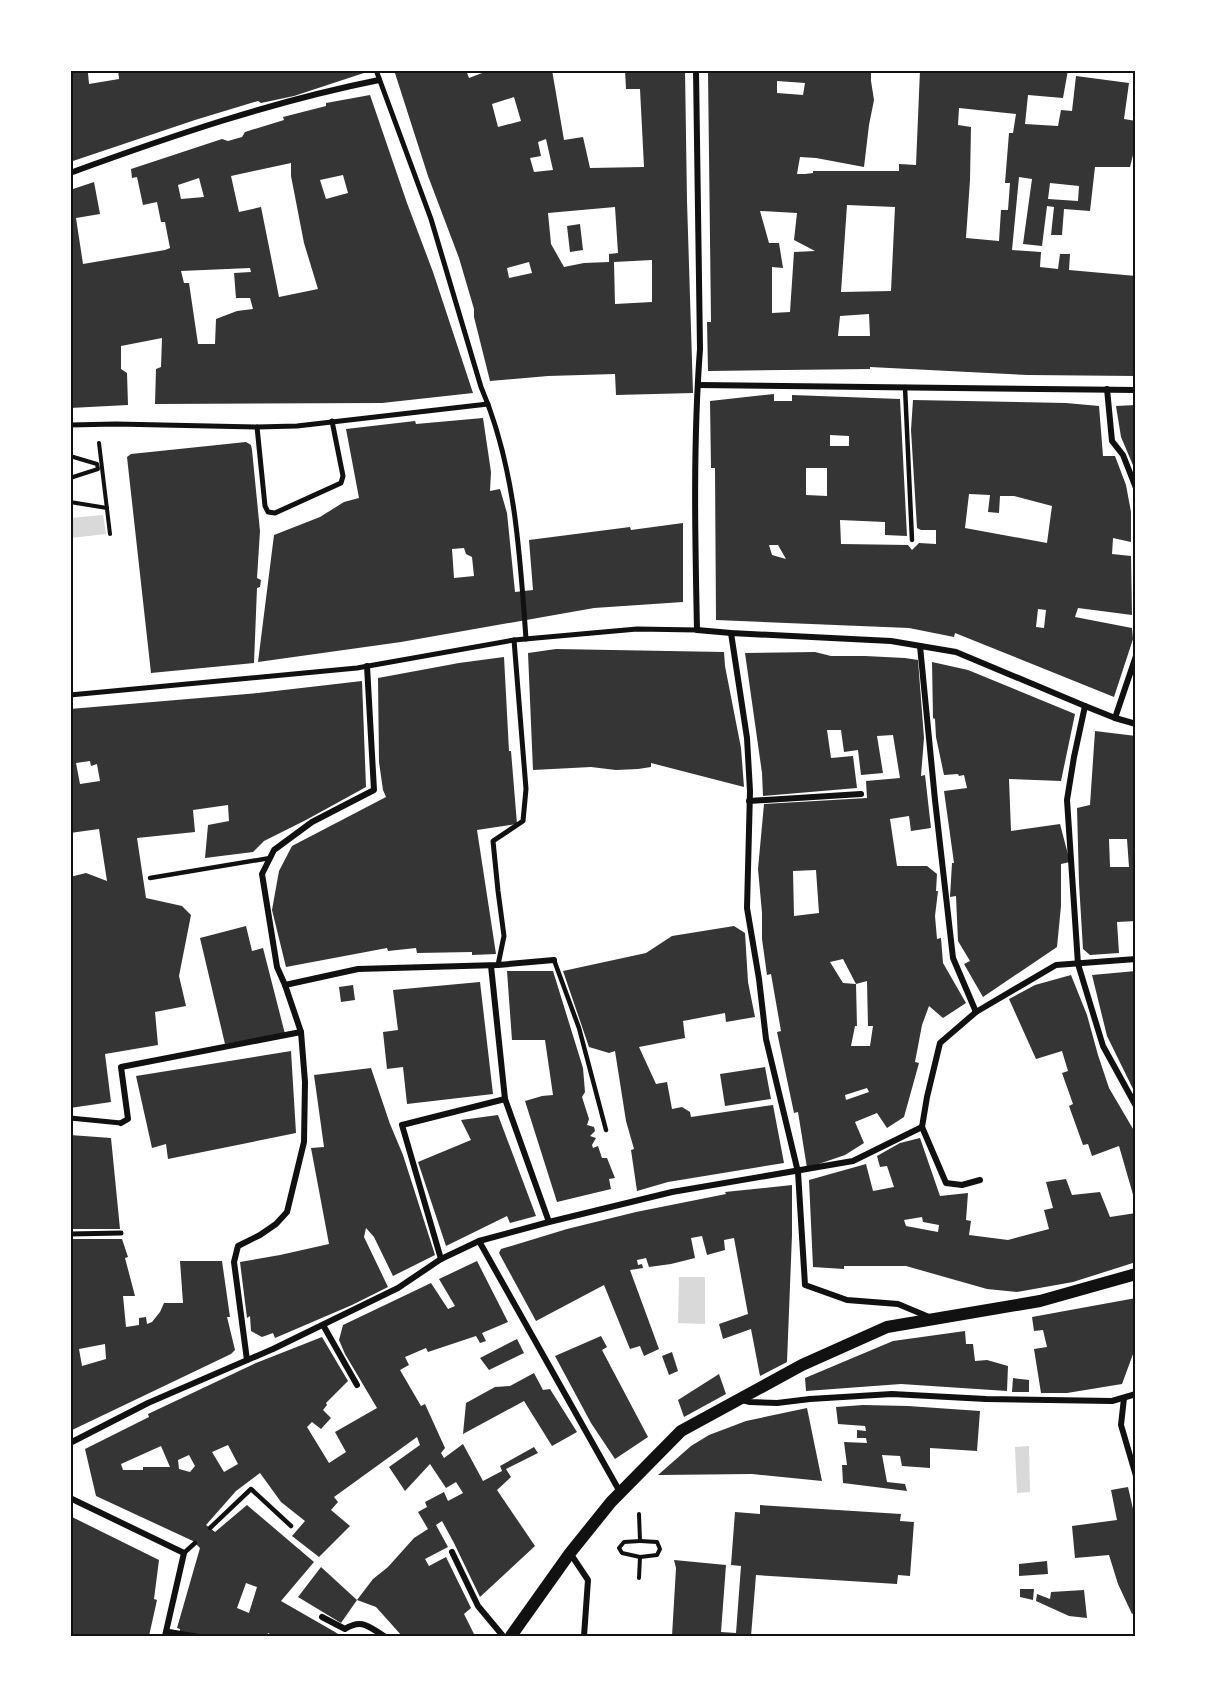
<svg xmlns="http://www.w3.org/2000/svg" width="1206" height="1707" font-family="Arial,sans-serif">
	<rect width="100%" height="100%" fill="#fff"/>
	<g fill="#d9d9d9">
		<path d="M103 515 106 534 71 538V518Z"/>
		<path d="M679 1277H705V1324L678 1323Z"/>
		<path d="M1029 1446 1030 1492 1017 1493 1015 1447Z"/>
	</g>
	<g fill="#353535" fill-rule="evenodd">
		<path d="M70 70H93L94 72 88 73 89 84 119 79 118 70 370 71 294 96 261 103 258 101 195 120 70 162Z"/>
		<path d="M394 70H466L469 78 490 70H552L564 140 583 137 590 168 644 167 640 89H626L625 70H685L687 201 693 393 616 395 615 374 548 376 490 381 474 317V309L459 258 428 176ZM514 97 521 121 498 127 492 104ZM546 139 553 170 534 172 530 158 541 156 538 142ZM615 207 618 253 609 254V262L584 263 564 267 551 244 548 213ZM652 260V302L615 304 614 262ZM529 262 532 273 509 278 507 268Z"/>
		<path d="M708 70H871V81L874 100 869 125 864 167 816 158 800 157 797 174H805L813 173V171H899V164L916 165 920 70H1068L1063 98 1028 95 1025 124 1058 126 1061 110 1072 111 1076 76 1129 83 1124 119 1136 121V143L1130 167H1095L1090 211 1064 209 1062 235H1051L1054 207 1047 206 1042 246 1023 244 1032 179 1019 177 1012 250 1041 252 1040 267 1058 269 1060 254H1070L1069 270 1136 276V376L1028 375 870 367V369L708 371 707 322H711ZM777 81 805 83 803 95 777 93ZM959 108 1016 114 1013 133H1009L1005 183H1010L1008 210H1001L999 241 966 238 970 180 971 127 958 125ZM1050 183 1079 186 1078 201 1048 199ZM847 205 895 207 891 291 841 292ZM760 211 797 213 794 240 815 251 794 252 790 312 772 313V267L783 268 779 243H769ZM869 314 870 336H838L840 316Z"/>
		<path d="M370 95 407 203 433 272 473 393 382 403 155 404 156 369 161 367 162 338 121 346V369L127 373 128 405 70 408V190L94 182 100 214 76 218 83 264 165 250 170 248 165 222H161L157 202 143 205 137 177 132 178 131 169 222 139 228 141 242 137 245 132 284 120 283 117 326 106V103ZM291 163V176L304 243 318 289 279 297 261 207 239 212 231 176ZM343 175 348 193 326 199 320 180ZM199 178 204 197 181 199 178 185ZM250 268 251 272 234 273 236 298H250L253 309 237 311 216 319 215 344H198L189 283H184L181 271Z"/>
		<path d="M580 224 583 250 570 252 567 226Z"/>
		<path d="M774 394V401H792V395L900 399 907 536 885 535V522L840 520 841 544 908 545 912 550 919 543 936 544V530H921L917 528 911 430 913 400 1066 403 1099 406 1103 456H1115L1126 485 1131 512V542L1113 538 1112 554 1131 556 1132 615 1078 608 1075 617 1132 628 1133 639 1114 697 955 633 954 637 909 628 716 620 715 468H711L710 401ZM830 435 849 436V446H830ZM806 468H827V496L806 495ZM969 494 990 495 988 512 999 513 1000 496H1014L1052 506 1047 543 965 528ZM769 545H778L786 559 772 555ZM1038 609 1046 610 1044 628 1036 627Z"/>
		<path d="M1136 405V470H1135L1121 437 1116 406Z"/>
		<path d="M483 418 491 472 490 491 500 489 507 513 515 592 533 590 529 540 630 527 631 530 683 523V602L594 608 401 642 258 662 274 535 320 517 344 502 359 498 346 429 415 421 416 424ZM464 548 466 554 472 557 474 576 454 578 452 549Z"/>
		<path d="M246 442 251 445 252 450 260 531 257 578 261 580 260 587 257 588 254 663 151 673 127 457 131 454Z"/>
		<path d="M556 649 724 652 725 666 741 748 744 787 651 763V767L638 769 616 770 591 767 533 770 528 653Z"/>
		<path d="M815 652 831 656H865L905 658 918 660 924 738 921 776 925 775 931 828 911 831 909 816 890 819 897 866H927L937 874 936 891H938L935 916 937 939 941 938 943 963 966 1003 943 1018 929 1006 922 1025 915 1062 919 1063 904 1117 887 1128 877 1113 855 1122 864 1143 845 1155 807 1168 798 1112 794 1113 777 1032 781 1031 771 974 767 975 762 939V913L758 869 764 804 867 798 866 781 900 778 893 735 877 736 883 773 861 775 858 750 844 752 841 730H827L831 758 853 756 857 788 763 796 762 773 745 653ZM816 870 819 913 794 916 793 871ZM843 959 856 984 867 981 868 1026H873L870 1046H851L855 1026H857L856 984 843 983 830 962ZM867 1088 869 1092 846 1100 845 1095Z"/>
		<path d="M504 657 509 751H511L517 824 477 830 496 954 472 955V952L417 953 416 948 388 951 387 948 286 967 272 910 279 871 292 846 386 797 383 790 379 762 378 678 459 663Z"/>
		<path d="M932 662 968 670 1075 714 1061 781 1009 779 1011 831 1060 824 1070 862 1061 864V906L1057 947 983 997 964 964 970 961 958 941 956 896 950 897 952 863H954L944 791 967 788 964 775 959 776 958 774 944 775 936 737 935 719 933 718Z"/>
		<path d="M362 681 366 787 306 820 264 841 253 852 205 858 208 825 229 821 228 805 193 810 195 832 137 838 146 898 182 906 191 915 179 976 186 1006 155 1012 158 1045 105 1054 111 1102 70 1108V877L86 873 107 881 99 829 70 833V709L258 693ZM90 761 91 766 97 764 100 781 80 784 76 763Z"/>
		<path d="M1095 731 1136 736V921L1117 922 1119 953 1090 955 1083 949 1079 883 1077 808 1090 805ZM1109 839H1127L1129 867H1110Z"/>
		<path d="M246 926 252 951 263 948 285 1034 225 1044 200 938Z"/>
		<path d="M734 926 745 933 748 982 755 1017 726 1022 725 1013 683 1021 685 1038 639 1047 656 1084 667 1082 672 1109 682 1107 690 1112 691 1117 773 1105 784 1163 668 1182 637 1191 631 1150 634 1149 626 1121 615 1051 609 1053 589 1047 563 971 646 953 672 936Z"/>
		<path d="M507 971H553L583 1068 585 1092 582 1097 589 1119 587 1125 594 1127 595 1131 590 1136 596 1138 592 1145 593 1148 598 1146 602 1158H607L615 1178 609 1179 611 1189 557 1202 525 1101 542 1096 553 1095 545 1040H512Z"/>
		<path d="M1136 971V1095L1107 1036 1092 975Z"/>
		<path d="M1071 975 1087 1015 1098 1055 1109 1088 1136 1134V1205L1119 1146 1092 1156 1088 1144 1083 1145 1069 1106 1073 1104 1062 1073 1068 1071 1062 1051 1036 1059 1009 999 1035 985Z"/>
		<path d="M480 982 493 1094 407 1104 403 1067 387 1069 383 1032 398 1030 393 990Z"/>
		<path d="M353 985 355 1000 341 1002 339 987Z"/>
		<path d="M291 1051 296 1133 168 1159 166 1144 152 1148 136 1076Z"/>
		<path d="M765 1067 771 1099 725 1106 720 1074Z"/>
		<path d="M371 1068 390 1124 403 1155 435 1255 393 1276 374 1237 366 1228 364 1237 388 1287 352 1305 275 1338 273 1333 262 1337 251 1331 250 1316 247 1318 240 1262 280 1255 329 1244 311 1148 324 1147 314 1075Z"/>
		<path d="M498 1115 536 1216 510 1223 507 1216 446 1246 418 1162 471 1140 461 1120Z"/>
		<path d="M70 1135 111 1138 120 1229H70Z"/>
		<path d="M920 1138 940 1196 968 1193 966 1220 971 1221 969 1235 1008 1240 1049 1229 1044 1210 1053 1208 1046 1182 1066 1179 1072 1195 1100 1192 1110 1217 1136 1213V1262L1073 1282 1017 1292 987 1289 906 1266H844V1269L813 1267 809 1180 866 1164 873 1191 894 1187 887 1166 880 1167 877 1156 900 1143ZM922 1217 923 1222 939 1225 938 1232 906 1226 904 1220Z"/>
		<path d="M792 1185V1235L787 1362 760 1376 751 1329 723 1339 719 1324 748 1314 734 1238 724 1240 725 1250 707 1255 702 1236 691 1238 695 1258 671 1264 649 1267 646 1258 637 1260 638 1265 642 1264 643 1268 630 1270 659 1349 644 1356 640 1346 630 1349 604 1285 536 1321 499 1253 501 1249 567 1229 636 1212 726 1194 725 1192Z"/>
		<path d="M70 1239H122L128 1257 125 1258 135 1296H123L126 1327 139 1325V1318L146 1317 147 1324 152 1322 160 1312 164 1303H183L180 1261H222L230 1317H227L235 1350 231 1354 70 1431ZM105 1344 106 1359 82 1366 79 1349Z"/>
		<path d="M477 1261 508 1322 482 1333 486 1341 480 1343 476 1336 428 1352 426 1348 405 1357 409 1365 400 1370 421 1406 425 1404 445 1448 441 1453 444 1458 463 1444 483 1481 502 1471 500 1466 534 1447 538 1453 506 1469 511 1477 497 1490 535 1546 480 1597 454 1543 442 1521 436 1525 448 1547 425 1559 429 1566 446 1557 471 1608 464 1614 475 1636H402L376 1607 357 1600 373 1579 388 1567 414 1538 428 1529 418 1512 427 1507 425 1502 444 1492 448 1501 463 1493 456 1482 446 1488 430 1464 405 1491 389 1467 420 1445 417 1437 334 1497 338 1502 331 1510 350 1526 319 1557 292 1536 305 1521 281 1502 260 1473 236 1491 206 1525 215 1532 247 1505 314 1562 281 1601 335 1632 341 1636H273L268 1633 267 1636 209 1635V1636H179L180 1629 177 1628 200 1548 193 1541 96 1496 85 1449 149 1417 148 1414 256 1363 322 1337 348 1381 326 1403 327 1405 323 1410 331 1418 321 1429 312 1422 307 1427 329 1463 346 1452 335 1432 377 1408 345 1354 339 1340 343 1325 431 1283 448 1309 455 1306 439 1279ZM228 1445 238 1464 224 1472 212 1452ZM161 1446 170 1467H143V1470H123L121 1464ZM189 1455 195 1466 190 1472 179 1469 178 1460ZM246 1583 257 1587 249 1613 237 1608Z"/>
		<path d="M1136 1298V1346L1122 1384 1067 1393H1041L1034 1349 1047 1347 1043 1330 1034 1331 1032 1317Z"/>
		<path d="M965 1331 966 1344H973L975 1361 987 1360 1008 1366 1007 1391 901 1384 806 1391 805 1378 893 1341Z"/>
		<path d="M601 1336 607 1347 602 1350 648 1437 615 1459 591 1423 555 1356Z"/>
		<path d="M517 1339 524 1353 489 1370 480 1358Z"/>
		<path d="M672 1352 678 1371 669 1375 662 1356Z"/>
		<path d="M534 1373 543 1390 550 1389 577 1432 552 1446 524 1401 463 1434 466 1403 495 1387 510 1386Z"/>
		<path d="M719 1374 726 1394 684 1417 678 1400Z"/>
		<path d="M1013 1378 1029 1380V1392H1012Z"/>
		<path d="M863 1405 908 1406 980 1411 977 1451 930 1448V1468L902 1466 900 1456 882 1455 887 1482 905 1484 907 1491 843 1483 842 1465H847L844 1442 867 1443 866 1438H857V1430L866 1431 865 1426 838 1424 836 1407Z"/>
		<path d="M807 1408 822 1481 752 1474 658 1475 691 1446 709 1435 746 1421Z"/>
		<path d="M1128 1487 1136 1522V1612L1132 1614 1118 1584 1109 1555 1075 1558 1072 1526 1117 1520 1111 1490Z"/>
		<path d="M760 1505 901 1514 900 1521 914 1522 910 1576 898 1575 897 1584 756 1575 751 1636H672L676 1568 674 1560 726 1565 721 1632 736 1633 741 1566 731 1565 735 1512 760 1514Z"/>
		<path d="M70 1516 159 1560 154 1599 157 1600 149 1636H70Z"/>
		<path d="M1047 1561 1048 1574 1019 1576V1564Z"/>
		<path d="M321 1567 357 1600 341 1623 298 1597Z"/>
		<path d="M1020 1589H1034L1033 1600 1020 1597Z"/>
		<path d="M1084 1590 1087 1618 1069 1616 1036 1601 1037 1594 1050 1599 1051 1592Z"/>
	</g>
	<g fill="none" stroke-linecap="round" stroke-linejoin="round">
		<g stroke="#111" stroke-width="4">
			<path d="M99 443 110 534"/>
			<path d="M70 456 97 464 98 469 70 478"/>
			<path d="M70 502 107 508"/>
			<path d="M640 1541 657 1542 660 1549 657 1555 640 1557"/>
			<path d="M639 1578 640 1557 622 1553 619 1548 624 1542 640 1541 639 1514"/>
		</g>
		<g stroke="#111" stroke-width="4.5">
			<path d="M905 387 912 540"/>
			<path d="M150 878 270 858"/>
			<path d="M554 960 579 1028 606 1130"/>
			<path d="M210 1528 251 1489 291 1526"/>
			<path d="M184 1553 195 1543"/>
		</g>
		<g stroke="#111" stroke-width="5">
			<path d="M376 70 431 219 481 387C515 466 520 554 526 639"/>
			<path d="M70 425 116 424 257 427 297 426 488 404"/>
			<path d="M257 427 265 506 268 512 275 513 341 483 343 476 332 421"/>
			<path d="M70 695 357 668 514 640 637 629 697 630"/>
			<path d="M498 965 504 936 498 891 493 841 523 821 526 789 514 640"/>
			<path d="M70 1118 121 1123"/>
			<path d="M70 1234 121 1233"/>
			<path d="M166 1631 196 1636"/>
		</g>
		<g stroke="#111" stroke-width="6">
			<path d="M696 70 700 349C693 443 695 536 697 630L731 633 891 641 956 652 1085 706 1115 718 1136 724"/>
			<path d="M70 173C171 136 274 101 379 80"/>
			<path d="M698 385 1136 390"/>
			<path d="M1107 389 1112 441 1123 455 1136 488"/>
			<path d="M731 633 747 738 750 791 747 908 759 979 766 1039 798 1172 805 1285 847 1300 898 1304 929 1317"/>
			<path d="M920 646 935 800 953 958 976 1012"/>
			<path d="M1085 706 1074 757 1067 800 1078 964 1103 1046 1136 1106"/>
			<path d="M1115 718 1136 656"/>
			<path d="M749 801 861 794"/>
			<path d="M491 966 505 1099 549 1222"/>
			<path d="M285 985 358 969 498 965 554 960"/>
			<path d="M121 1123 128 1119 121 1067 301 1032"/>
			<path d="M922 1127 927 1097 940 1043 976 1012 1056 965 1136 959"/>
			<path d="M922 1127 946 1183 962 1185 980 1180"/>
			<path d="M479 1241 620 1492"/>
			<path d="M441 1259 402 1125 505 1099"/>
			<path d="M323 1325 357 1385"/>
			<path d="M247 1360 234 1262 238 1246 260 1235 276 1224 287 1212 304 1142 305 1082 301 1032 285 985 277 967 262 874 274 850 312 822 374 790 367 666"/>
			<path d="M1124 1398 1121 1425 1136 1476"/>
			<path d="M742 1400 750 1402 777 1403 810 1399 892 1394 986 1399 1112 1401 1136 1394"/>
			<path d="M70 1443 148 1403 273 1349 398 1288 441 1259 479 1241 549 1222 672 1192 853 1161 922 1127"/>
			<path d="M70 1498 184 1553 165 1636"/>
			<path d="M452 1552 478 1606 503 1636"/>
			<path d="M570 1553 588 1580 584 1636"/>
			<path d="M322 1617 345 1629C362 1618 369 1627 384 1636"/>
		</g>
		<path stroke="#111" stroke-width="12" d="M511 1636 570 1553 611 1502 681 1431 802 1365 887 1327 1040 1301 1136 1274"/>
	</g>
	<rect width="1206" height="1707" fill="none" stroke="#ffffff" stroke-width="144"/>
	<rect x="72" y="72" width="1062" height="1563" fill="none" stroke="#111" stroke-width="2"/>
</svg>
